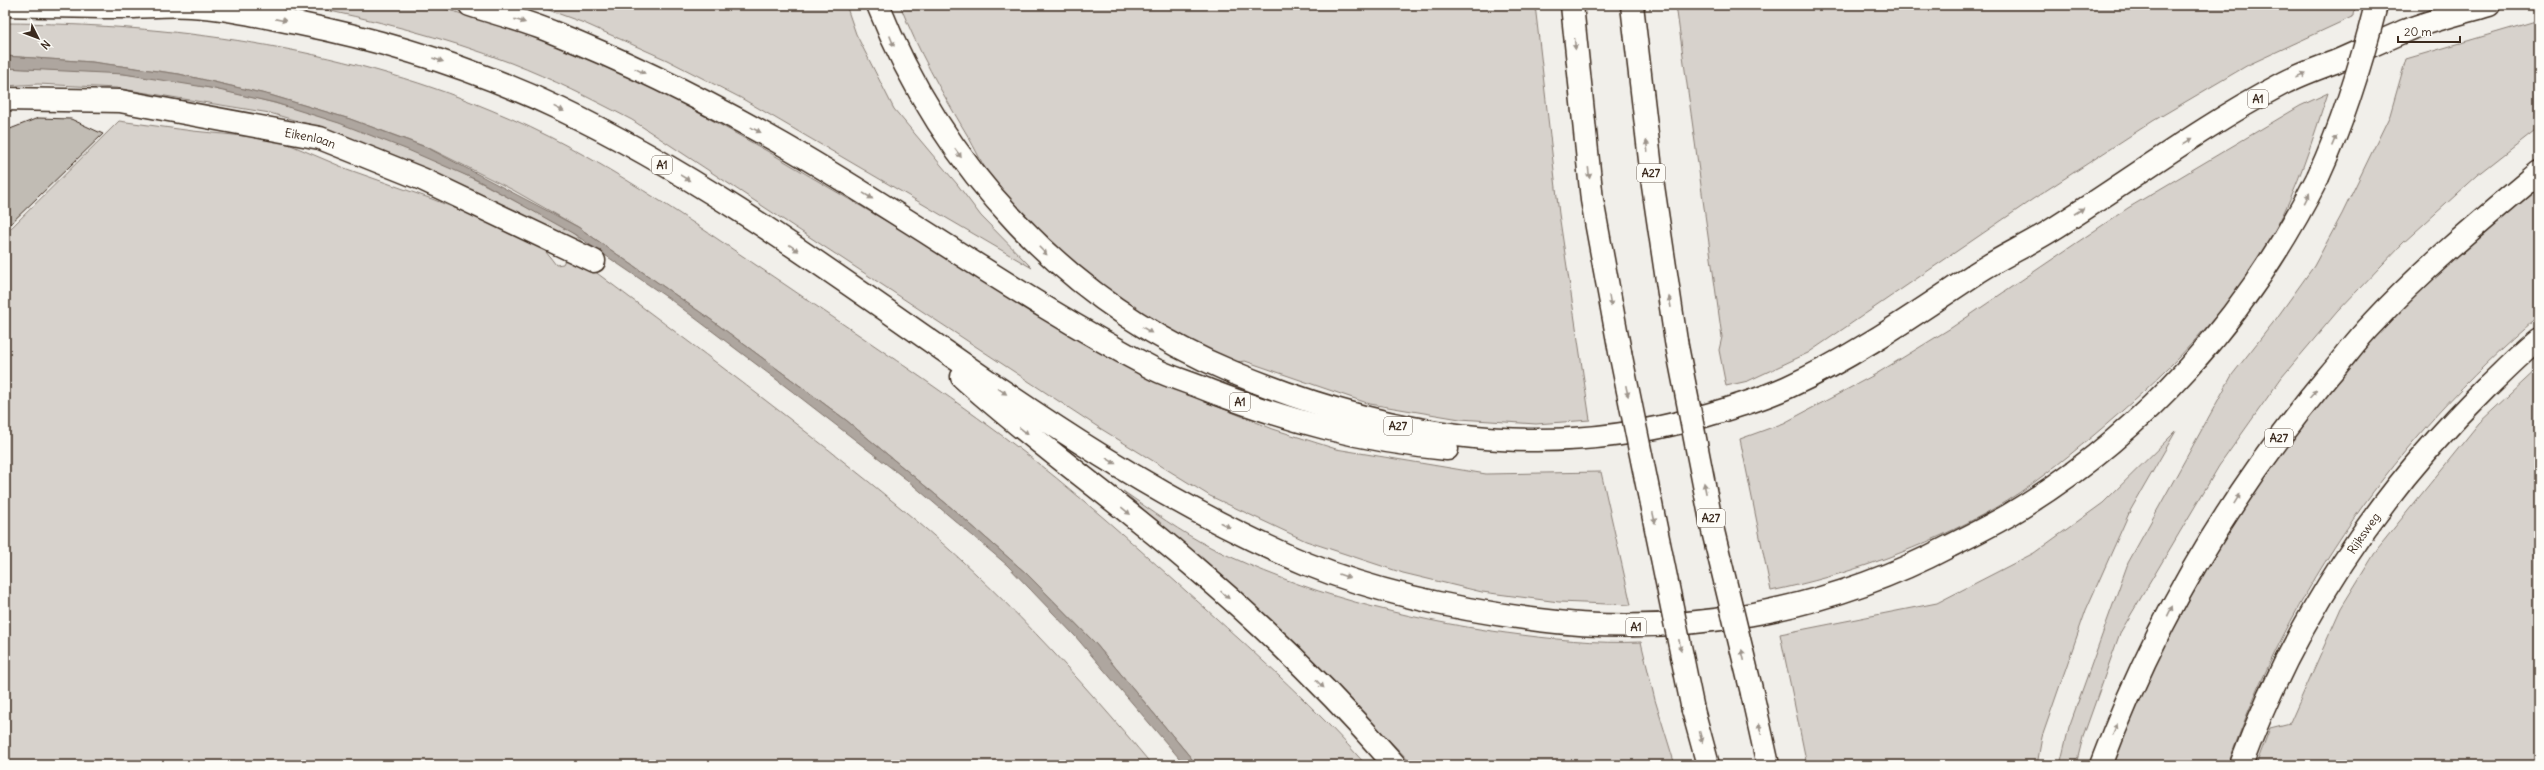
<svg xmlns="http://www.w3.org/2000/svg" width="2544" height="770" font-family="Delius,sans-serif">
	<rect width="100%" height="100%" fill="#f1efea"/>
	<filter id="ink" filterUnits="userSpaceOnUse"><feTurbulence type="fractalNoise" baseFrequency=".025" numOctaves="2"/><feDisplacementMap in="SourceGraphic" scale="8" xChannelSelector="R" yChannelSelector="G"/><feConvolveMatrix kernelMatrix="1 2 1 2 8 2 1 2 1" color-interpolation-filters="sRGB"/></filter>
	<g filter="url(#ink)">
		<g fill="#d7d2cc" stroke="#897e75">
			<path d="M301 5H432L537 36 658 90 767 151 925 244 1094 349 1160 383 1273 429 1336 449 1486 474 1601 472 1631 605 1559 602 1482 592 1403 573 1306 541 1210 496 1098 427 632 120C592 99 552 79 511 63 443 37 372 19 301 5Z"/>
			<path d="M535 5H846L856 34 894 109 957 184 981 216 1032 268 741 98 667 60 584 23Z"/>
			<path d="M900 5H1535L1559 214 1590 420 1536 424 1460 419 1370 404 1245 361C1221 366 1192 343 1171 331 1105 293 1041 245 995 183 983 168 976 149 966 133 941 91 918 51 900 5Z"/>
			<path d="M1676 5H2355L2354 16 2248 65 2153 121 2033 199 1808 353 1748 381 1726 386 1719 350 1722 337Z"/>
			<path d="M2539 20V127L2478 175 2403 243 2337 312 2282 377 2219 466 2120 633 2083 737 2076 765H2060L2069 727 2128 563 2232 375 2276 319 2314 266 2342 214 2390 115 2406 59Z"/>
			<path d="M5 23C170 24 338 46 491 110 597 153 693 223 787 286 860 336 933 384 1004 437 1075 490 1140 550 1206 609 1261 659 1317 709 1366 765H1197L1095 643 1027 574 954 510 846 420 710 319 578 227 513 190 429 148 350 119 270 95 179 74 92 62 5 56Z"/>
			<path d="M5 68C45 70 85 70 125 74 255 90 387 130 502 194 523 206 555 219 574 234 581 239 586 248 592 255L342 134 270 113 116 88 38 84 5 86Z"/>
			<path d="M2328 93C2312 141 2298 188 2274 232 2230 312 2163 377 2094 435 2061 462 2030 488 1993 509 1924 548 1848 575 1771 591L1740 439 1784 423 1876 374 1951 328 2128 208 2300 106Z"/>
			<path d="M119 121 193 131 264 138 286 143 347 169 432 199 510 230 543 248 556 265 563 264 566 258 582 262C692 344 802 426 907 513 997 587 1078 676 1152 765H5V234Z"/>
			<path d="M2539 178V316C2396 438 2290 587 2228 765H2108L2144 683 2219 546 2258 482 2370 333Z"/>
			<path d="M2539 367V765H2256L2270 728 2290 723 2341 608 2378 548 2479 423Z"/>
			<path d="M2176 431 2130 511 2086 610 2042 737 2037 765H1807L1780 634 1937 603 2034 553 2103 503Z"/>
			<path d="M1123 491C1152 511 1180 532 1212 548 1304 593 1404 619 1506 633 1551 639 1596 644 1641 642L1655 700 1675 765H1413L1331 680Z"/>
		</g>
		<path fill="#aea69f" stroke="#80746b" d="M5 56 92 62 179 74 270 95 350 119 428 148 578 227 710 319 846 420 954 510 1027 574 1095 643 1197 765H1185L1075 636 1007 565 907 480 797 395 671 300 574 234 479 181 408 150 339 123 275 103 210 88 124 74 5 68Z"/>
		<path fill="#c1bcb4" stroke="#3b2a1e" d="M38 118 71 119 103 134 5 229V131Z"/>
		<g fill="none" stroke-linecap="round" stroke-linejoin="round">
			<defs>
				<g id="minor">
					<path id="s1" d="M5 99 120 101 320 138 422 179 594 261"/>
					<path id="s2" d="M2241 765C2293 623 2378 494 2486 388 2504 371 2520 354 2539 339"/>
				</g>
				<g id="highway">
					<path d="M5 5C45 6 85 7 124 7 146 7 169 4 191 6 226 8 261 16 296 23 387 41 476 69 560 109 824 235 1036 451 1307 564 1381 594 1460 610 1539 620 1679 638 1825 612 1950 546 1970 536 1990 526 2009 515 2144 435 2248 316 2318 177"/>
					<path d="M470 5C497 14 526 21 552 32 631 63 708 102 782 144 908 216 1025 302 1154 369 1172 378 1192 383 1210 391 1289 421 1363 441 1447 449"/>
					<path d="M878 5C943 169 1069 304 1232 372 1383 435 1537 463 1697 418 1728 409 1759 400 1788 387 1854 357 1915 314 1975 274 1999 258 2026 246 2050 231 2128 182 2202 126 2284 83 2301 74 2319 68 2337 61 2360 51 2383 40 2407 30 2433 20 2462 13 2489 5"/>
					<path d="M1572 5 1592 200 1620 352"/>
					<path d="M1632 5 1653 186 1676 341"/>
					<path d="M962 377C1036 444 1118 501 1193 566 1265 627 1333 694 1395 765"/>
					<path d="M1752 693 1768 765"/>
					<path d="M1693 710 1708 765"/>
					<path d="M2101 765C2154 623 2232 491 2329 375 2344 358 2357 339 2373 323 2424 268 2482 220 2539 172"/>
				</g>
			</defs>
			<use href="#minor" stroke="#3b2a1e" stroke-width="25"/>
			<use href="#highway" stroke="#3b2a1e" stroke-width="25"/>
			<use href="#minor" stroke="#fdfcf7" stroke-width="22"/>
			<use href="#highway" stroke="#fdfcf7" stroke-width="22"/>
			<defs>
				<g id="highway-bridge">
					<path d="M2318 177C2344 121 2361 65 2376 5"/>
					<path d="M1676 341 1713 531 1752 693"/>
					<path d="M1620 352 1693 710"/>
				</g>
			</defs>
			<use href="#highway-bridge" stroke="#3b2a1e" stroke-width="25" stroke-linecap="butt"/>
			<use href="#highway-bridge" stroke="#fdfcf7" stroke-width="22"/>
		</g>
		<defs><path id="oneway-solid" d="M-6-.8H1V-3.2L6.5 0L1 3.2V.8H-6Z"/></defs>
		<g fill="#9c938a">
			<use href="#oneway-solid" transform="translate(281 20) rotate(11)"/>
			<use href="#oneway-solid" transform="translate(520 21) rotate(18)"/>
			<use href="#oneway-solid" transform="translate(892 41) rotate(68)"/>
			<use href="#oneway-solid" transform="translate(1575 44) rotate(86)"/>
			<use href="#oneway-solid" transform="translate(438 60) rotate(19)"/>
			<use href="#oneway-solid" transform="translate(640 71) rotate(26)"/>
			<use href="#oneway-solid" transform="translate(2301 76) rotate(-23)"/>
			<use href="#oneway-solid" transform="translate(559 109) rotate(26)"/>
			<use href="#oneway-solid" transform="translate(756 130) rotate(28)"/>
			<use href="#oneway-solid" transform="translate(2188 141) rotate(-31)"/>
			<use href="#oneway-solid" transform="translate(2334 141) rotate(-67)"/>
			<use href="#oneway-solid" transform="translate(1647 146) rotate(-97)"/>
			<use href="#oneway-solid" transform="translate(958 153) rotate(54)"/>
			<use href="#oneway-solid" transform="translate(1589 173) rotate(83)"/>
			<use href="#oneway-solid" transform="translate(685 178) rotate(31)"/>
			<use href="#oneway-solid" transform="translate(868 196) rotate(32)"/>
			<use href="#oneway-solid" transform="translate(2307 198) rotate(-63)"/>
			<use href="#oneway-solid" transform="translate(2079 211) rotate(-33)"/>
			<use href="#oneway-solid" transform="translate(794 248) rotate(35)"/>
			<use href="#oneway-solid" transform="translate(1043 251) rotate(45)"/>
			<use href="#oneway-solid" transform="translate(1610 301) rotate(80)"/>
			<use href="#oneway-solid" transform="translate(1670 302) rotate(-100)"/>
			<use href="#oneway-solid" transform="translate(1147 330) rotate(32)"/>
			<use href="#oneway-solid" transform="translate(1002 391) rotate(34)"/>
			<use href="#oneway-solid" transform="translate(1627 391) rotate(78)"/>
			<use href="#oneway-solid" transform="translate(2313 394) rotate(-50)"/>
			<use href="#oneway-solid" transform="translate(1024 431) rotate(38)"/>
			<use href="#oneway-solid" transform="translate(1111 461) rotate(31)"/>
			<use href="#oneway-solid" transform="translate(1705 488) rotate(-101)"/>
			<use href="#oneway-solid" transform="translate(2237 499) rotate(-58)"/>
			<use href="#oneway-solid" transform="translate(1126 511) rotate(39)"/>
			<use href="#oneway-solid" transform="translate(1654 518) rotate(78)"/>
			<use href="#oneway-solid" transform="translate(1225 525) rotate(28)"/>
			<use href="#oneway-solid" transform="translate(1344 576) rotate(19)"/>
			<use href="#oneway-solid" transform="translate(1225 595) rotate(42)"/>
			<use href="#oneway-solid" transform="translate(2170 611) rotate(-64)"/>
			<use href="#oneway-solid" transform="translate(1680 645) rotate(78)"/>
			<use href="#oneway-solid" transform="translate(1743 655) rotate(-103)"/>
			<use href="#oneway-solid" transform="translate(1320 684) rotate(45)"/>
			<use href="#oneway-solid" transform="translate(1760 729) rotate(-103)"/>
			<use href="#oneway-solid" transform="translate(2115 729) rotate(-66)"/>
			<use href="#oneway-solid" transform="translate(1701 737) rotate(75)"/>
		</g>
	</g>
	<g text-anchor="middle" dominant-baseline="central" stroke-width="3" stroke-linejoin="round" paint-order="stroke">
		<g fill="#fdfcf7" stroke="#75695f" stroke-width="1">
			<rect x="2248" y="90" width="20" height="18" rx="3"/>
			<rect x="652" y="156" width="20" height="18" rx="3"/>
			<rect x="1637" y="164" width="28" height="18" rx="3"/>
			<rect x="1230" y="393" width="20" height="18" rx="3"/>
			<rect x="1384" y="417" width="28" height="18" rx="3"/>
			<rect x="2265" y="429" width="28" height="18" rx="3"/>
			<rect x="1697" y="509" width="28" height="18" rx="3"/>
			<rect x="1626" y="618" width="20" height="18" rx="3"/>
		</g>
		<g font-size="11" font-weight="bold" fill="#3b2a1e">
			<text x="2258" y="99">A1</text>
			<text x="662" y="165">A1</text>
			<text x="1651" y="173">A27</text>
			<text x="1240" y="402">A1</text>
			<text x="1398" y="426">A27</text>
			<text x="2279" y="438">A27</text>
			<text x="1711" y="518">A27</text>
			<text x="1636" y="627">A1</text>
		</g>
		<g font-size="12" fill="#3b2a1e" stroke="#fdfcf7">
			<text stroke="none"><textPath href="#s1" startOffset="309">Eikenlaan</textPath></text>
			<text stroke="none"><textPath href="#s2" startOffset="263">Rijksweg</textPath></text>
		</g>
	</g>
	<rect width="2544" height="770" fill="none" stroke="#fdfcf7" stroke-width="20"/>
	<rect x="10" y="10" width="2524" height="750" fill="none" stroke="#3b2a1e" stroke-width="1.5" filter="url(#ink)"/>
	<g transform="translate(38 38) rotate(132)" stroke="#fdfcf7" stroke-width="3" paint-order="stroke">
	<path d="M0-3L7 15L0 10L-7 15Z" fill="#3b2a1e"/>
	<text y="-6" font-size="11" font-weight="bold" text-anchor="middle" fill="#3b2a1e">N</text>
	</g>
	<path d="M2398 36v6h62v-6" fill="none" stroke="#3b2a1e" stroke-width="2"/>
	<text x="2404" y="36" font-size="12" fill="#3b2a1e" stroke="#fdfcf7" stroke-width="3" paint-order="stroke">20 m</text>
</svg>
